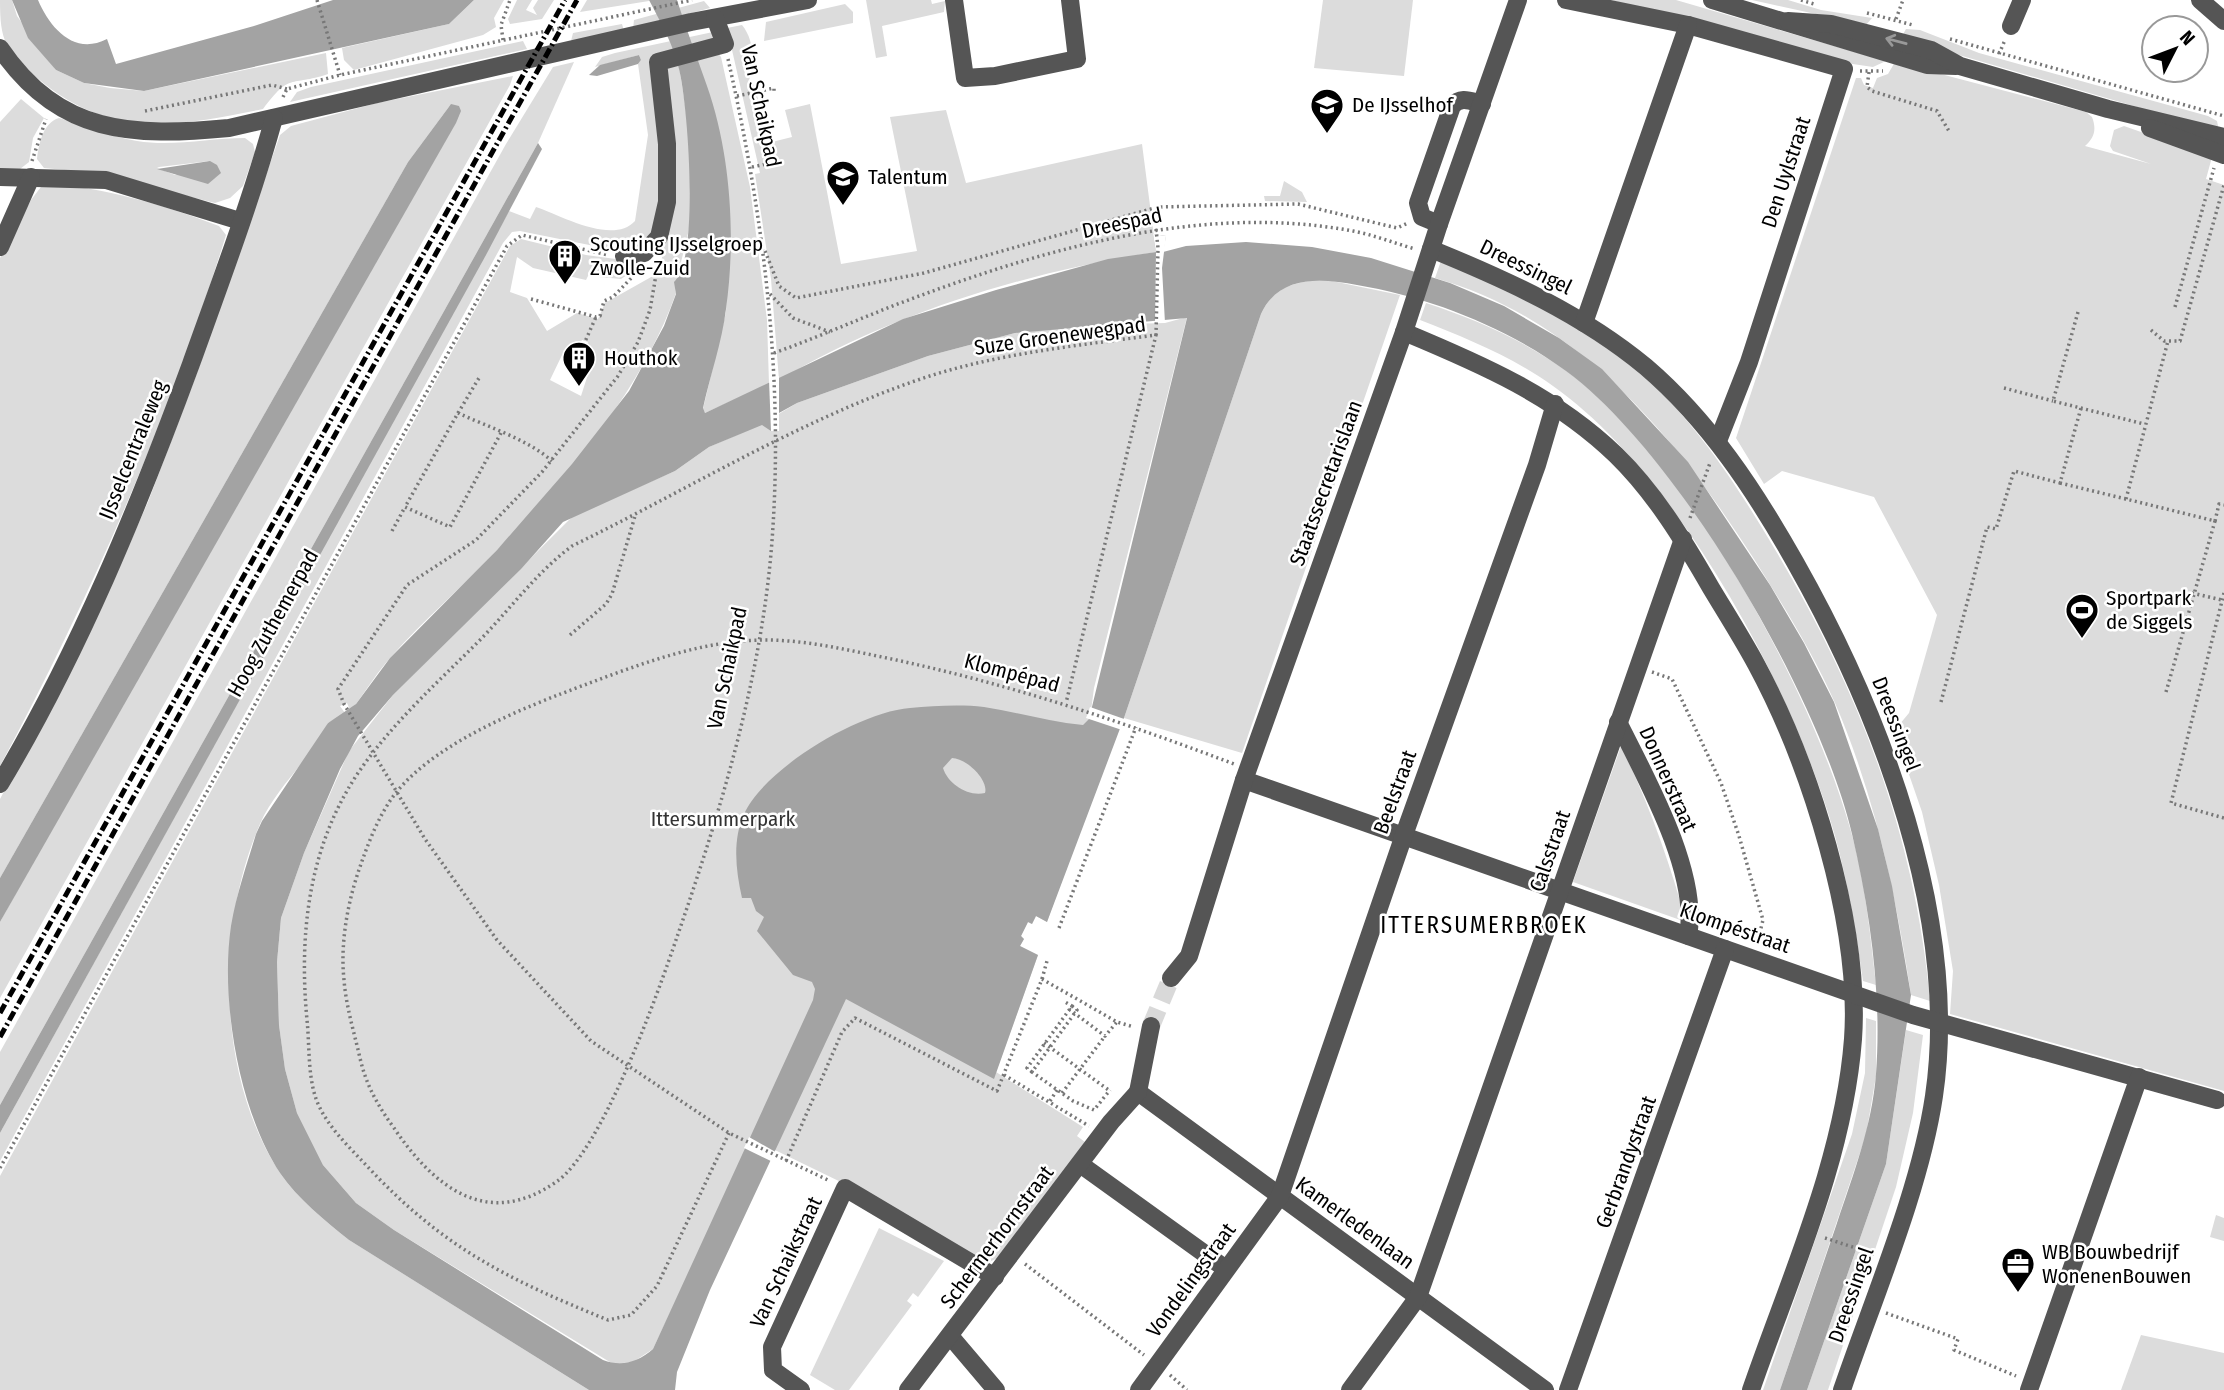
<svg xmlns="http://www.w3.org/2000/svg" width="2224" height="1390" font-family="'Fira Sans Condensed',sans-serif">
	<rect width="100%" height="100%" fill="#fff"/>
	<g fill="#dcdcdc" fill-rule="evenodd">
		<path d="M0 0H12L17 16 56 70 84 83 110 88 144 91 326 53 328 74C289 87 291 72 263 109 177 127 107 139 36 77 5 50 0 41 0 0Z"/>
		<path d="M474 0H504L494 18 496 27 483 35 354 70 344 60 342 48 449 24Z"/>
		<path d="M517 0H532L526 10 537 15 533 8 538 0H554L542 19 510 24 508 19Z"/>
		<path d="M587 0H649V1L580 12Z"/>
		<path d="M866 0H931L932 4 945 1 944 12 882 26 887 56 876 58Z"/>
		<path d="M1323 0H1413L1404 76 1314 68Z"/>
		<path d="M1611 0H1676L1886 61 1873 67 1846 63Z"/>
		<path d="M1752 0H1788L1821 10 1872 18 1866 25Z"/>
		<path d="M704 1 710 8 633 29 634 20Z"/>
		<path d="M845 4 853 12V23L764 41 766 22Z"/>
		<path d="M622 24 624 31 571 41 573 33Z"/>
		<path d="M742 25C755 41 754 63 749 81L754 82 768 143 792 137 785 110 810 104 841 264 917 251 890 117 946 110 966 183 1142 144 1156 252C1027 272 892 313 779 380L771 279 755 174 760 173 727 28Z"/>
		<path d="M1906 29 1920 30 1979 53 2208 116 2217 121 2219 131 1901 38Z"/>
		<path d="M713 32 716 38 660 55 665 197 648 243 629 253 520 231 512 232 503 243 0 1161V1133L509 211 530 219 536 207C562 216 613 245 635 221L648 135 638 64 641 60 639 55 595 67 602 57 615 53Z"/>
		<path d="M523 41 527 49 290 102 297 92 311 87Z"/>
		<path d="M716 51 721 57 750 187 767 320 769 384 705 413 703 409 726 312 730 219 725 164 679 67C688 118 695 177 689 228 687 241 673 289 676 293 641 392 568 475 497 550 463 587 424 619 391 657 378 671 367 689 356 704L350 710 347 703 340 706 345 713 328 723C311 759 276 787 260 824 215 927 217 1078 280 1173 298 1199 324 1220 349 1240L589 1390H0V1176L510 246 521 239 586 255 623 260 628 262 633 271 621 279 588 276 586 280 533 268 517 257 510 292 527 298 547 331 577 313 598 319 605 303 660 272 662 257 644 253 663 250 668 61ZM582 340 588 342 582 357 590 368 581 396 550 380 562 355 575 353Z"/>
		<path d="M574 62 538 143 0 1105V1052L506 144 553 67Z"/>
		<path d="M1895 62 2086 112 2092 117C2097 130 2094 138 2085 146L2151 164 2113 151 2110 146 2114 130 2124 126 2212 157 2206 179 2224 185V1091L1950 1014 1953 971 1939 885 1922 812 1894 731 1909 713 1937 615 1874 497 1782 471 1764 484 1736 438 1856 78H1861L1864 85 1873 88 1877 78 1888 74Z"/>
		<path d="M513 76 510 85 0 998V922L451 104 408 162 0 878V799L111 586 148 502 197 373 280 135 291 126 377 103Z"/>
		<path d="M21 99 44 118 33 138 29 162 20 169H0V122Z"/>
		<path d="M59 118C86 124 109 137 137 141 173 147 209 138 245 138L253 144 255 152 243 186 230 198 215 203 96 173 44 168 37 159C39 143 43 123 59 118ZM210 161 175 175 157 168 159 167Z"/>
		<path d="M1284 181 1302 192 1307 202 1265 201 1264 196H1280Z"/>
		<path d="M44 183C106 188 161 204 219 226L226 235C169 420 91 595 0 766V258L31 200Z"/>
		<path d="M1442 258C1513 292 1583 320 1642 374 1695 422 1734 481 1770 541 1857 685 1915 833 1930 1001L1911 995C1896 895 1875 796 1835 703 1813 653 1783 605 1754 559 1676 438 1580 319 1435 278Z"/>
		<path d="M1310 281H1332L1400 295 1242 753 1124 718 1261 314C1271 292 1287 284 1310 281Z"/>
		<path d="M1426 303C1475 319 1523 340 1565 370 1684 455 1810 687 1850 828 1865 878 1870 933 1876 985L1863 981C1856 932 1848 883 1835 836 1794 690 1678 474 1553 386 1513 357 1466 338 1420 320Z"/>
		<path d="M1187 317 1094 688 1073 849 1047 922 1036 916 1032 924 1028 922 1021 936 1024 939 1020 946 1038 955 996 1072 1083 1127 1077 1136 1085 1142 1002 1256 987 1263 847 1185 752 1139 653 1349 633 1362 613 1364 394 1230 356 1203 323 1165 297 1113 285 1069 279 1025 277 962 281 918 304 853 349 751 393 695 573 516 675 471 709 447 762 424 797 403 928 356 1015 333 1086 325 1165 323Z"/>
		<path d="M1621 746C1649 804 1669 860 1686 922L1573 882Z"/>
		<path d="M1866 1018 1876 1021V1076L1866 1135 1780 1390H1763L1852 1134 1865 1073Z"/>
		<path d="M1906 1030 1923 1035 1913 1113 1896 1187 1828 1390H1807L1886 1164Z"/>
		<path d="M2216 1215 2224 1218V1241L2210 1237Z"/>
		<path d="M879 1228 944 1261 918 1297 913 1293 907 1301 912 1305 849 1390H835L810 1375Z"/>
		<path d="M2141 1335 2224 1353V1390H2121Z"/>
	</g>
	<g fill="#a3a3a3" fill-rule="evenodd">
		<path d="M12 0H38C50 28 74 56 107 39L116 64 254 26 333 0H474L449 24 144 91 84 83 56 70 28 38Z"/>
		<path d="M649 0H677C686 29 697 57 707 86 731 154 736 238 726 309 722 342 710 376 703 408L705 413 903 319 996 290 1108 259 1156 252 1153 234 1166 236 1163 252 1186 246 1246 242 1312 247 1371 258 1450 283 1504 306 1559 338 1602 369 1688 462 1770 585 1804 643 1834 702 1878 829 1892 886 1911 995 1886 1164 1807 1390H1780C1799 1334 1818 1279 1837 1223 1853 1175 1872 1126 1876 1074 1882 995 1870 911 1852 834 1820 697 1679 454 1566 371 1506 327 1429 297 1357 285 1320 278 1279 275 1261 314L1124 718 1047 922 1036 916 1032 924 1028 922 1021 936 1024 939 1020 946 1038 955 994 1079 846 999 710 1290 677 1372 675 1390H589L349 1240C324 1220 298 1199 280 1173 239 1111 220 1000 231 926 236 895 247 864 256 834L262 821 328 723 356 704 390 658 497 550 572 464 629 391 664 326 676 294 674 282C700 260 688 104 679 69 674 46 660 21 649 0ZM1187 318 1089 719 1083 725C1050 722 1017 712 984 707 960 704 933 706 910 708 859 712 765 768 744 814 732 841 736 871 742 898H751L756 911 764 917 757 931 793 975 812 982 815 989 813 1000 653 1349C638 1362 622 1367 603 1360L394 1230 356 1203 323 1165 297 1113 285 1069 279 1025 277 962 281 918 304 853 340 769 358 736 393 695 521 569 563 522 675 471 709 447 762 425 771 431H779V413L797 403 928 356 1015 333ZM952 758C966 758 989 780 985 793 968 797 948 784 943 768Z"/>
		<path d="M639 55 641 60 638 64 597 76 589 75 600 65Z"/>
		<path d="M451 104 459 106 461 111 456 123 0 922V878L408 162Z"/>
		<path d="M538 143 542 149 486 255 0 1133V1105Z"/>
		<path d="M210 161 217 165 221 173 208 184 157 169Z"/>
	</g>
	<g fill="#fff">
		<path d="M1153 234 1166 236 1162 268 1165 323H1155L1156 252Z"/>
		<path d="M779 376V431H771L769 380Z"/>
		<path d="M1090 707 1127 720 1122 730 1086 718Z"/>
		<path d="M749 1137 779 1154 773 1162 744 1148Z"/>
	</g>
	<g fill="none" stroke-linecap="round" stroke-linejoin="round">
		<path stroke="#d9d9d9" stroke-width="18" stroke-dasharray="18 9" stroke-linecap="butt" d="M1151 1026 1171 978"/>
		<g stroke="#777" stroke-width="3.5" stroke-dasharray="2 3.5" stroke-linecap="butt">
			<path d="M317 0 340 75"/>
			<path d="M1801 0 1814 4"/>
			<path d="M1867 13 1913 25"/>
			<path d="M1896 19 1903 0"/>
			<path d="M1950 39 2224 116"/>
			<path d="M503 40 501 25 510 0"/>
			<path d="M1999 54 2005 40"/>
			<path d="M728 59C764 218 784 378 772 541 762 675 721 810 677 937 658 993 602 1151 556 1182 487 1230 434 1187 394 1128 378 1106 366 1085 360 1058 354 1032 346 1006 344 980 340 942 348 900 361 864 368 844 376 823 388 804 424 746 525 707 587 684 643 663 704 640 765 640 805 640 843 649 882 657 1003 682 1118 720 1234 764"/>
			<path d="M1860 71H1883"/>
			<path d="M1869 72 1867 87 1872 91 1937 111 1949 131"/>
			<path d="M737 96 774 88V94"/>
			<path d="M283 97 287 89 340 75 692 0"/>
			<path d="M145 111 272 85 287 89"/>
			<path d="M32 161 46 119"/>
			<path d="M752 167 771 163"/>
			<path d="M1156 229 1158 248 1156 335"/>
			<path d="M765 251 779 286 796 298 924 273 1158 207 1298 204 1397 228 1408 223"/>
			<path d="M658 263 650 310 638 342 618 376 542 472 476 540 407 585 338 689 344 704 425 839 497 940 591 1041 729 1133 830 1181"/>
			<path d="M770 294 793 318 830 332"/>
			<path d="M531 299 596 317 600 316 604 301 613 297 638 271"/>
			<path d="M2175 307 2214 168"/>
			<path d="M2078 312 2053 401 2144 424"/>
			<path d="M2151 330 2164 341H2180L2224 185"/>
			<path d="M774 353C824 335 872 313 922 295 1057 245 1209 204 1353 231 1374 235 1394 243 1415 249"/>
			<path d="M579 355 596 317"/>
			<path d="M2004 388 2053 401"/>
			<path d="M458 413 479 378"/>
			<path d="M501 433 450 527 405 507 458 413C488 427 527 439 552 461"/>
			<path d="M2060 483 2126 499"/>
			<path d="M1690 518 1710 463"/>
			<path d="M2215 521 2219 504 2224 505"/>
			<path d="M392 531 405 507"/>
			<path d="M2192 593 2222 600"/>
			<path d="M2224 593 2171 803 2224 818"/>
			<path d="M570 635 606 604 612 594 635 516"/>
			<path d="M1652 672 1672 679 1721 783 1739 836 1763 920 1757 944"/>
			<path d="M2166 692 2215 521 2126 499 2168 341"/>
			<path d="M1941 702 1987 527 1996 529 2014 471 2060 483 2081 408"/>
			<path d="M1059 928 1136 727"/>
			<path d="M1042 979 1047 961"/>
			<path d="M1072 1006 1077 1010 1032 1072 1073 1101 1094 1110 1110 1090"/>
			<path d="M1069 1009 1105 1036 1117 1022"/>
			<path d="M1044 1043 1110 1091"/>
			<path d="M1032 1072 1027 1068 1072 1006 1065 1002"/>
			<path d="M1004 1075 1089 1126"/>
			<path d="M1062 1093 1105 1036"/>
			<path d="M1050 1101 1057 1090"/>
			<path d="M729 1133 657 1286 631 1315 608 1320C507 1279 442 1247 367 1166 350 1148 331 1130 320 1108 307 1083 310 1048 307 1020 299 935 308 850 356 776 390 725 437 683 480 640 511 608 537 572 572 546 685 491 793 424 912 382 990 354 1074 346 1156 335L1066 703"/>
			<path d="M786 1161 842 1032 855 1018 997 1091 1042 979 1117 1022 1134 1027"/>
			<path d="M0 1168 507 246 522 235 608 255"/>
			<path d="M1825 1238 1874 1254"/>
			<path d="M1025 1264 1144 1355"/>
			<path d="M1886 1313 1958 1339 1954 1350 2016 1376"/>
			<path d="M1170 1375 1187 1390"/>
		</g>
		<g stroke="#555" stroke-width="18">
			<path d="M954 0 965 78 995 76 1077 59 1070 0"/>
			<path d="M1566 0 1688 25 1844 69 1749 362 1718 441"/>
			<path d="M1712 0 1927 65 1956 66"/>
			<path d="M2200 0 2224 21"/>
			<path d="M1788 21 1831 24 1931 50 1960 66 2108 109 2224 137"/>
			<path d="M2011 26 2022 0"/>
			<path d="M0 48C59 135 133 137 229 128L691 22 808 0"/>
			<path d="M2150 128 2224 155"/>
			<path d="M0 177 106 180 240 221"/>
			<path d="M1439 224 1422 217 1418 203 1452 106C1461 96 1470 101 1482 104"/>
			<path d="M0 247 31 177"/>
			<path d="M1431 249C1507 280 1582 314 1646 367 1709 421 1755 491 1795 562 1881 714 1960 919 1934 1096 1920 1190 1873 1299 1842 1390"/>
			<path d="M624 256 644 253 659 237 667 202V144L658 62 725 44 715 18"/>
			<path d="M1584 323 1688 25"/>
			<path d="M1404 332C1481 364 1555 396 1616 455 1655 493 1684 541 1711 588 1726 613 1742 638 1756 664 1810 764 1861 925 1853 1039 1844 1159 1790 1277 1751 1390"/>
			<path d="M1618 722C1646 778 1700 874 1688 936"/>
			<path d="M1244 780 1913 1015 2217 1100"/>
			<path d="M0 784C79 652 138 508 191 364 220 283 251 201 274 118"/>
			<path d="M1171 978 1189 956 1244 780 1404 332 1439 224 1518 0"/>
			<path d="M1138 1092 1545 1390"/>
			<path d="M1138 1092 1151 1026"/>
			<path d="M1080 1164 1226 1269"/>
			<path d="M951 1337 996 1390"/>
			<path d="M801 1390 773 1370 772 1347 845 1188 995 1277"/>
			<path d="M908 1390 1111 1122 1138 1092"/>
			<path d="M1139 1390 1280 1196 1404 835 1537 465 1555 404"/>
			<path d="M1350 1390 1418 1297 1683 539"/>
			<path d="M1568 1390 1725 949"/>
			<path d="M2029 1390 2139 1077"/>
		</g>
		<g stroke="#000" stroke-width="5" stroke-dasharray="10 3.5 2 3.5" stroke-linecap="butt">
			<path d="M0 1013 565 0"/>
			<path d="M0 1037 577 0"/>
		</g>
	</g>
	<defs><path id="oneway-shaft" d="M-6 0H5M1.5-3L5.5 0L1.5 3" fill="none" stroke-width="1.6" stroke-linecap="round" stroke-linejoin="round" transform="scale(1.75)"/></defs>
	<use stroke="#999" href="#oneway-shaft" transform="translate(1896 41) rotate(-165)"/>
	<defs>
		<symbol id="school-pin" viewBox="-11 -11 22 30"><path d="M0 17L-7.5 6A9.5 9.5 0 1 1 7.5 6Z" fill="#000" stroke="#fff"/><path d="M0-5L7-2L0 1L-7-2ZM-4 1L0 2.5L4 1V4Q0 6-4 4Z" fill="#fff"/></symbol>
		<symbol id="building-pin" viewBox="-11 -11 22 30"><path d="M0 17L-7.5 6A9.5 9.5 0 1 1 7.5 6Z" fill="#000" stroke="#fff"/><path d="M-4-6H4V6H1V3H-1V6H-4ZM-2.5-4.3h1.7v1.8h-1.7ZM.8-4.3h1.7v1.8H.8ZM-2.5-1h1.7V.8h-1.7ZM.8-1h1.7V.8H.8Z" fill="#fff"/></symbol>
		<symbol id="stadium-pin" viewBox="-11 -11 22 30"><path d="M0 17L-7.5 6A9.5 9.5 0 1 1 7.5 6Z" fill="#000" stroke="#fff"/><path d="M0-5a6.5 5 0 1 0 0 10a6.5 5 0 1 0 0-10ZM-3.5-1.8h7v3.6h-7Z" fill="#fff"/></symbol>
		<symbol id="office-pin" viewBox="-11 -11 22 30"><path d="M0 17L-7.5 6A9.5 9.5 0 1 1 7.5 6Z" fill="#000" stroke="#fff"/><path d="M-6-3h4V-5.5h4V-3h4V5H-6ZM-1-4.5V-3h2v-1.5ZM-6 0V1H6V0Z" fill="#fff"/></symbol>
	</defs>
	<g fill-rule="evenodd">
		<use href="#school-pin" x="1308" y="86" width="38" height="52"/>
		<use href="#school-pin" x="824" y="158" width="38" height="52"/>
		<use href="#building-pin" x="546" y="237" width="38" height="52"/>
		<use href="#building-pin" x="560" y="339" width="38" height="52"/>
		<use href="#stadium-pin" x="2063" y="591" width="38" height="52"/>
		<use href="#office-pin" x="1999" y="1245" width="38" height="52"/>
	</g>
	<g text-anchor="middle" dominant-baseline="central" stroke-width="5" stroke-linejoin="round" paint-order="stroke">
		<g font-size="21" fill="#000" stroke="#fff" text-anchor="start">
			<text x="1352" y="105">De IJsselhof</text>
			<text x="868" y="177">Talentum</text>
			<text x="590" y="244">Scouting IJsselgroep<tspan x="590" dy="24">Zwolle-Zuid</tspan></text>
			<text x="604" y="358">Houthok</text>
			<text x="2106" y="598">Sportpark<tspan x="2106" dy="24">de Siggels</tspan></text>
			<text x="2042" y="1252">WB Bouwbedrijf<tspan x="2042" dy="24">WonenenBouwen</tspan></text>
		</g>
		<g font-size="21" fill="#000" stroke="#fff">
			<text transform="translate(761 106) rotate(78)">Van Schaikpad</text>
			<text transform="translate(1786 172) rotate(-72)">Den Uylstraat</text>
			<text transform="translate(1122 223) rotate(-12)">Dreespad</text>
			<text transform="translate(1526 267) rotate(26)">Dreessingel</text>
			<text transform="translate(1060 336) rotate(-8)">Suze Groenewegpad</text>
			<text transform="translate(133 450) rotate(-68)">IJsselcentraleweg</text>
			<text transform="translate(1326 483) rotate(-70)">Staatssecretarislaan</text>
			<text transform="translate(273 623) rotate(-61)">Hoog Zuthemerpad</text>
			<text transform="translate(727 668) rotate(-78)">Van Schaikpad</text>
			<text transform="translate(1012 673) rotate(15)">Klompépad</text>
			<text transform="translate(1896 724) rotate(69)">Dreessingel</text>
			<text transform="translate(1668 779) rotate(66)">Donnerstraat</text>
			<text transform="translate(1395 792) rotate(-70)">Beelstraat</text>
			<text transform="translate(1550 851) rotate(-71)">Calsstraat</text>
			<text transform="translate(1735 928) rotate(19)">Klompéstraat</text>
			<text transform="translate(1626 1162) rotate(-70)">Gerbrandystraat</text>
			<text transform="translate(1355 1223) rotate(36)">Kamerledenlaan</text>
			<text transform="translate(997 1237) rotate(-53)">Schermerhornstraat</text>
			<text transform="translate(786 1262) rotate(-65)">Van Schaikstraat</text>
			<text transform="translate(1191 1280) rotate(-54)">Vondelingstraat</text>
			<text transform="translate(1851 1295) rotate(-71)">Dreessingel</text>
		</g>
		<g font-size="21" fill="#333" stroke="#fff">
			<text x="723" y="819">Ittersummerpark</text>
		</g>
		<g font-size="23" letter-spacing="2" fill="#000" stroke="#fff">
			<text x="1484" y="925">ITTERSUMERBROEK</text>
		</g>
	</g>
	<g transform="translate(2175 49) rotate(48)"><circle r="33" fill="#ffffff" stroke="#999999" stroke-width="2"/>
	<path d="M0-5L12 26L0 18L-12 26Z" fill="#000000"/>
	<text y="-10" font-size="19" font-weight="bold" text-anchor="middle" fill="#000000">N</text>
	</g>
</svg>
